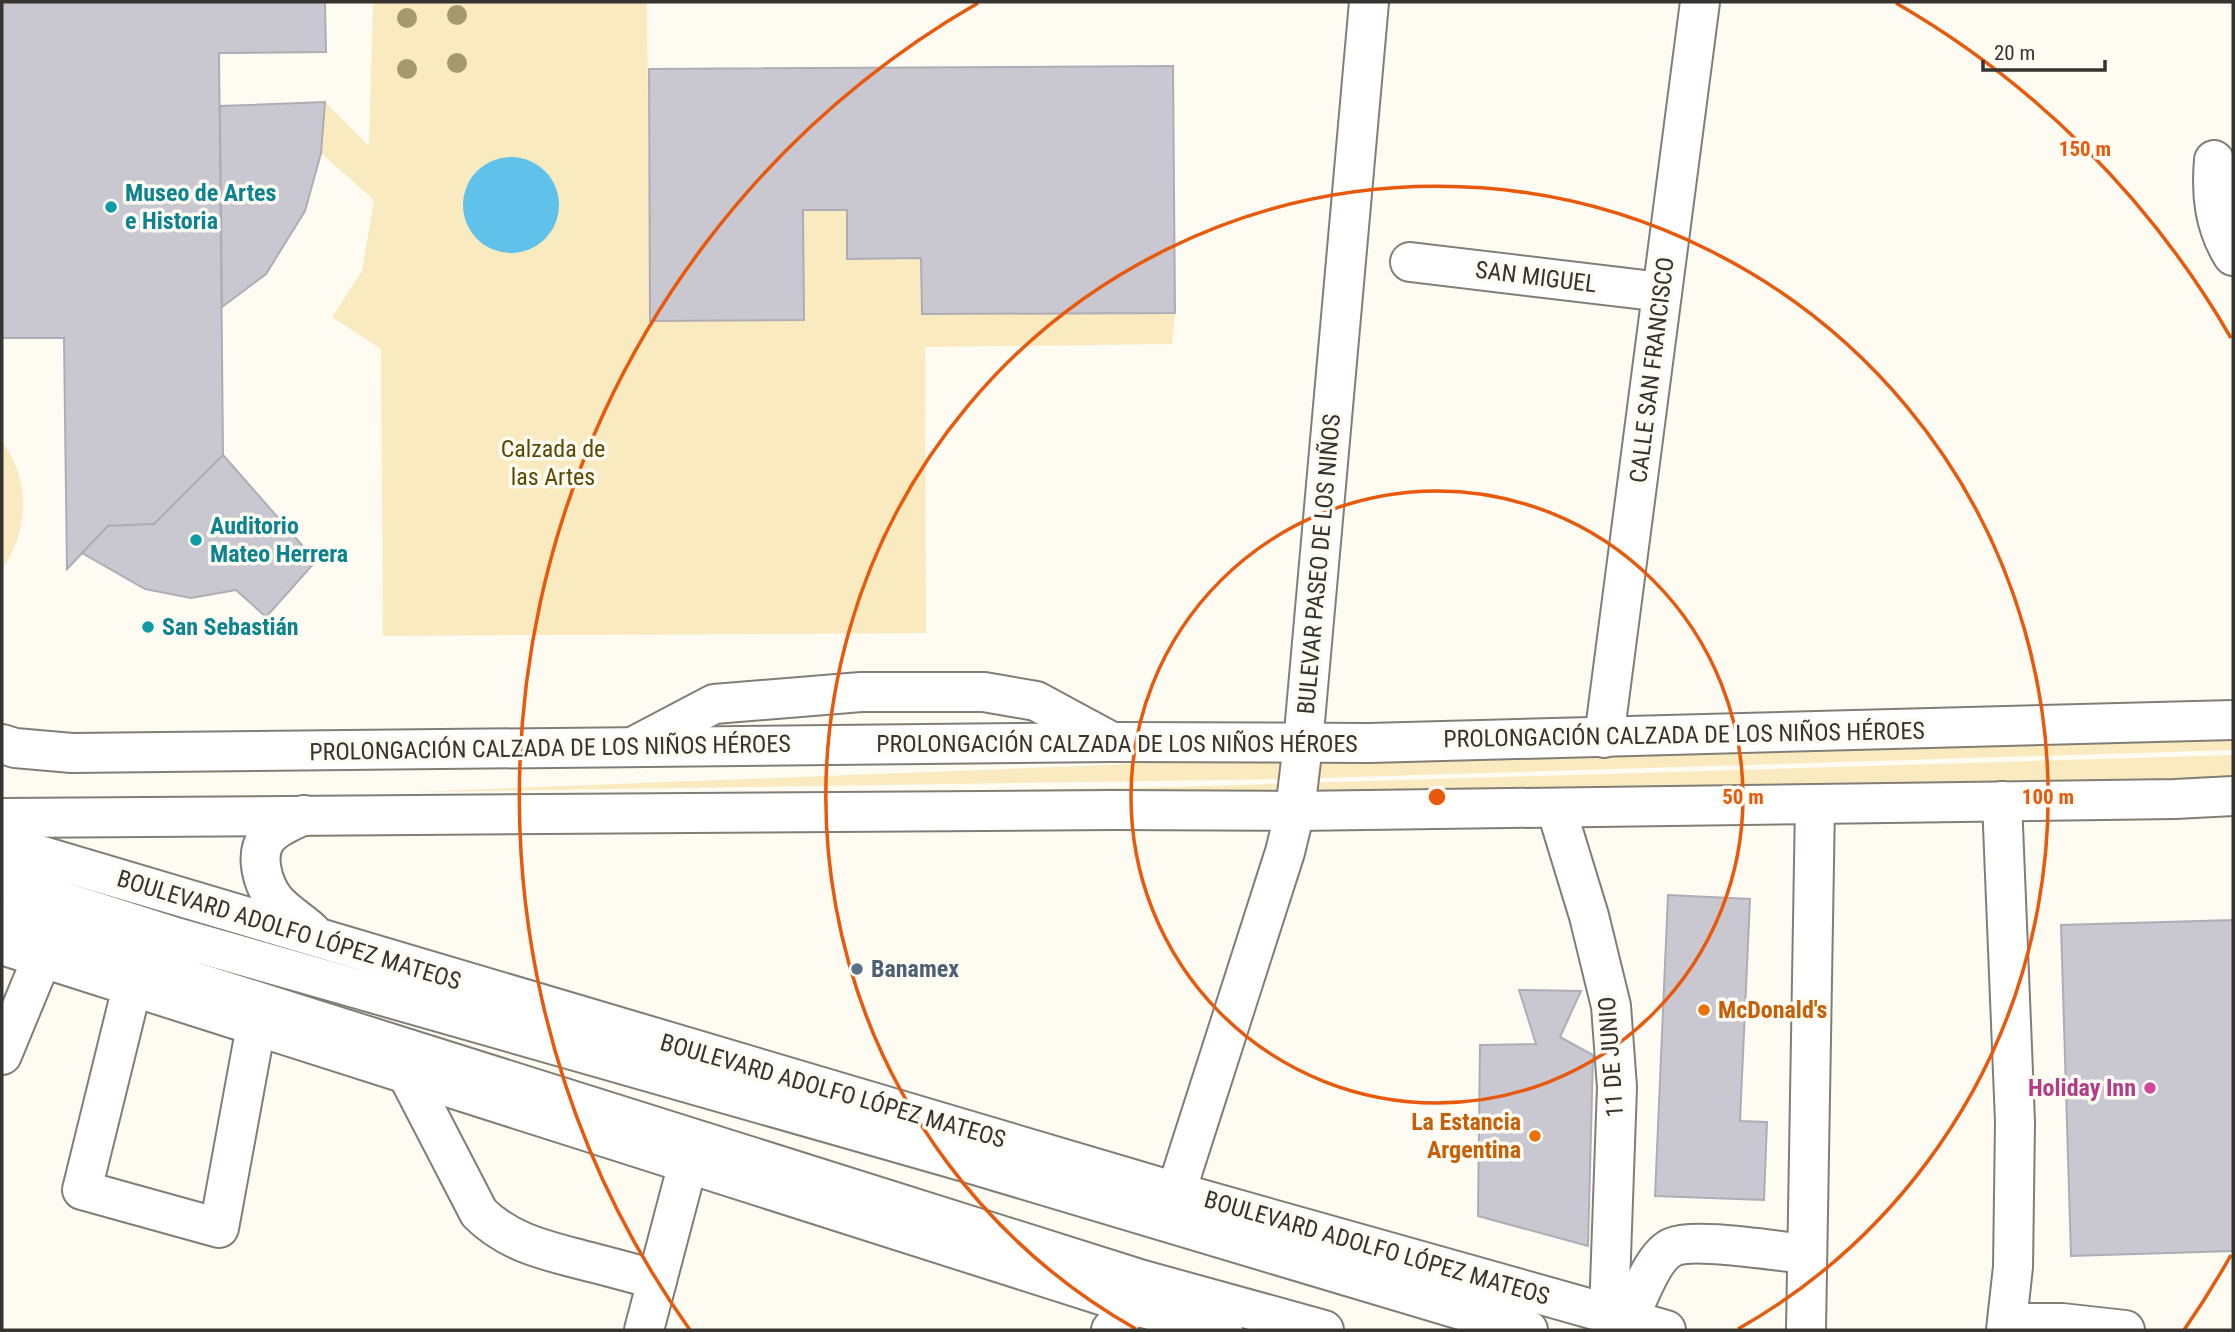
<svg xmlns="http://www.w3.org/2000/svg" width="2235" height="1332" font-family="'Roboto Condensed',sans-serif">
	<rect width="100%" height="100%" fill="#fefbf2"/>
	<g fill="#faeabf">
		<path d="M373 2H647L650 321 803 320V210H847V259L921 258 922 314 1175 313 1172 344 925 347 926 633 383 636 381 349 332 317 362 271 374 200 321 153 325 102 369 146Z"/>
		<path d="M2 442C31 479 29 532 2 569Z"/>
		<path d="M2233 721V750L1287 779 415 792Z"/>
		<path d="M2233 755V786L339 802 575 793H833L1173 787Z"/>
	</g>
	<circle fill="#60c1ea" cx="511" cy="205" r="48"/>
	<g fill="#c9c8d1" stroke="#aeadb6" stroke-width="2">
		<path d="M2 2H325L326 52 219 53 223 455 154 524 108 526 67 569 64 338H2Z"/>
		<path d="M1173 66 1175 313 922 314 921 258 847 259V210H803L804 320 650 321 649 69Z"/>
		<path d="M325 102 321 153 305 211 266 274 222 307 220 106Z"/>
		<path d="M223 455 316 561 266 617 236 590 191 598 145 589 82 553 108 526 154 524Z"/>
		<path d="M1668 895 1750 899 1740 1121 1767 1122 1764 1200 1655 1196Z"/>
		<path d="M2233 920V1251L2071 1256 2061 925Z"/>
		<path d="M1519 990 1581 991 1560 1037 1593 1055 1588 1246 1478 1216 1480 1045 1536 1044Z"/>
	</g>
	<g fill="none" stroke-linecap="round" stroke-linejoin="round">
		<defs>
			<g id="minor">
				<path d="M2214 160C2211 194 2214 226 2233 256"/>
				<path d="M1410 262 1662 292"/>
				<path d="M1604 738 1700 2"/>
				<path d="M2 744 15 748 72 753 1111 742 1369 743 2233 720"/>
				<path d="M638 744 714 704 861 692H984L1036 701 1110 741"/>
				<path d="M2002 801 2015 1122 2013 1267 2006 1330"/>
				<path d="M1556 808 1589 916 1611 1006 1617 1087 1609 1313"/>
				<path d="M2 818 1112 810 1295 811 2175 799 2233 796"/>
				<path d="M2 882 176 937 972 1164 1528 1330"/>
				<path d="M2 921 1143 1280 1324 1330"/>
				<path d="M132 987 82 1190 219 1228 256 1026"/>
				<path d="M2 1055 42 958"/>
				<path d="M407 1074 479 1213C508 1242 544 1250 582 1260 607 1266 632 1273 657 1280"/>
				<path d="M1176 1192 1285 852 1295 811 1303 744 1369 2"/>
				<path d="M1629 1319C1638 1299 1653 1255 1673 1247 1695 1237 1780 1252 1807 1254"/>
				<path d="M2007 1323H2062L2125 1330"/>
				<path d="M644 1330 688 1163"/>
				<path d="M1111 1330 1132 1305"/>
				<path d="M1806 1330 1815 804"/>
			</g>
			<g id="major">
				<path d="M304 815C292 821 275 827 267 838 254 855 263 884 274 899 283 911 300 921 311 931"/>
				<path d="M2 844 1176 1192 1666 1330"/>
				<path d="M2 945 1132 1305 1223 1330"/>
			</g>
		</defs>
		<use href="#minor" stroke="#817e76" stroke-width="42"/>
		<use href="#major" stroke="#817e76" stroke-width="42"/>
		<use href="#minor" stroke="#fff" stroke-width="38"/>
		<use href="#major" stroke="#fff" stroke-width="38"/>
	</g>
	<g fill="#a5996f">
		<circle cx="457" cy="15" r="10"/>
		<circle cx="407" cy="18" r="10"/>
		<circle cx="457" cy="63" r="10"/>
		<circle cx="407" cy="69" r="10"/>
	</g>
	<g fill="none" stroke="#e8590c" stroke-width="3.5">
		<circle cx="1437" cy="797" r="306"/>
		<path d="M1136 1329A611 611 0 1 1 1738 1329"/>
		<path d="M2231 1255A917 917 0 0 1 2184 1330M690 1330A917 917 0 0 1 978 3M1896 3A917 917 0 0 1 2231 338"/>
	</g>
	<g fill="#0f9aa8" stroke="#fefbf2" stroke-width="2.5">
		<circle cx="111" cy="207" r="7"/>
		<circle cx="196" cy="540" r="7"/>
		<circle cx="148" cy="627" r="7"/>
	</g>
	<circle fill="#5c6f8a" stroke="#fefbf2" stroke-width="2.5" cx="857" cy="969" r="7"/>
	<g fill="#e8710a" stroke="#fefbf2" stroke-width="2.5">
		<circle cx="1704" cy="1010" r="7"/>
		<circle cx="1535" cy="1136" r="7"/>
	</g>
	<circle fill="#d1479c" stroke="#fefbf2" stroke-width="2.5" cx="2150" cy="1088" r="7"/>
	<g text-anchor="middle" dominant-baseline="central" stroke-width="7" stroke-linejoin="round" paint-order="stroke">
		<g font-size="24" font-weight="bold" fill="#0d838f" stroke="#fefbf2" text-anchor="start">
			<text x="125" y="193">Museo de Artes<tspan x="125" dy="28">e Historia</tspan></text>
			<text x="210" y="526">Auditorio<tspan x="210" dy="28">Mateo Herrera</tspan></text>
			<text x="162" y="627">San Sebastián</text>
		</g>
		<g font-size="24" fill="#353431" stroke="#fefbf2">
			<text transform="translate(1536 277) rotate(7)">SAN MIGUEL</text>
			<text transform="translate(1652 370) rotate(-83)">CALLE SAN FRANCISCO</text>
			<text transform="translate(1319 564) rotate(-85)">BULEVAR PASEO DE LOS NIÑOS</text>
			<text transform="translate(1684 735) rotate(-1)">PROLONGACIÓN CALZADA DE LOS NIÑOS HÉROES</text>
			<text x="1117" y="744">PROLONGACIÓN CALZADA DE LOS NIÑOS HÉROES</text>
			<text transform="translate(550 748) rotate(-1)">PROLONGACIÓN CALZADA DE LOS NIÑOS HÉROES</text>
			<text transform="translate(289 930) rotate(17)">BOULEVARD ADOLFO LÓPEZ MATEOS</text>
			<text transform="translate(1611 1057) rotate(-94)">11 DE JUNIO</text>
			<text transform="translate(833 1091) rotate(16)">BOULEVARD ADOLFO LÓPEZ MATEOS</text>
			<text transform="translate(1377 1248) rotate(16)">BOULEVARD ADOLFO LÓPEZ MATEOS</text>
		</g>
		<g font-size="24" fill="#5c4803" stroke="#fefbf2">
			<text x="553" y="449">Calzada de<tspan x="553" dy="28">las Artes</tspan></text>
		</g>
		<g font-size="24" font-weight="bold" fill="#4e5e75" stroke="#fefbf2" text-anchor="start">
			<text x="871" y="969">Banamex</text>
		</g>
		<g font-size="24" font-weight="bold" fill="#c56008" stroke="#fefbf2" text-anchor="start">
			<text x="1718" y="1010">McDonald's</text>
			<text x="1521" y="1122" text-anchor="end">La Estancia<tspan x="1521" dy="28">Argentina</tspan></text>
		</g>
		<g font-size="24" font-weight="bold" fill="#b23c85" stroke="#fefbf2" text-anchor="end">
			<text x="2136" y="1088">Holiday Inn</text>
		</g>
	</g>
	<circle cx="1437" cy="797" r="10" fill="#e8590c" stroke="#fefbf2" stroke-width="3.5"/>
	<g font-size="21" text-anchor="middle" font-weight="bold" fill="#e8590c" stroke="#fefbf2" stroke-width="7" stroke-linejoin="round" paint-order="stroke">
		<text x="2085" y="156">150 m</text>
		<text x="1743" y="804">50 m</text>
		<text x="2048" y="804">100 m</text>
	</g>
	<rect width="2235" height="1332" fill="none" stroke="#353431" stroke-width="7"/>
	<path d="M1983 60v10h122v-10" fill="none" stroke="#353431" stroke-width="3.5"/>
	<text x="1994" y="60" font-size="21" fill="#353431" stroke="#fefbf2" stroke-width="5" paint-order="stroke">20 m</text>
</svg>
